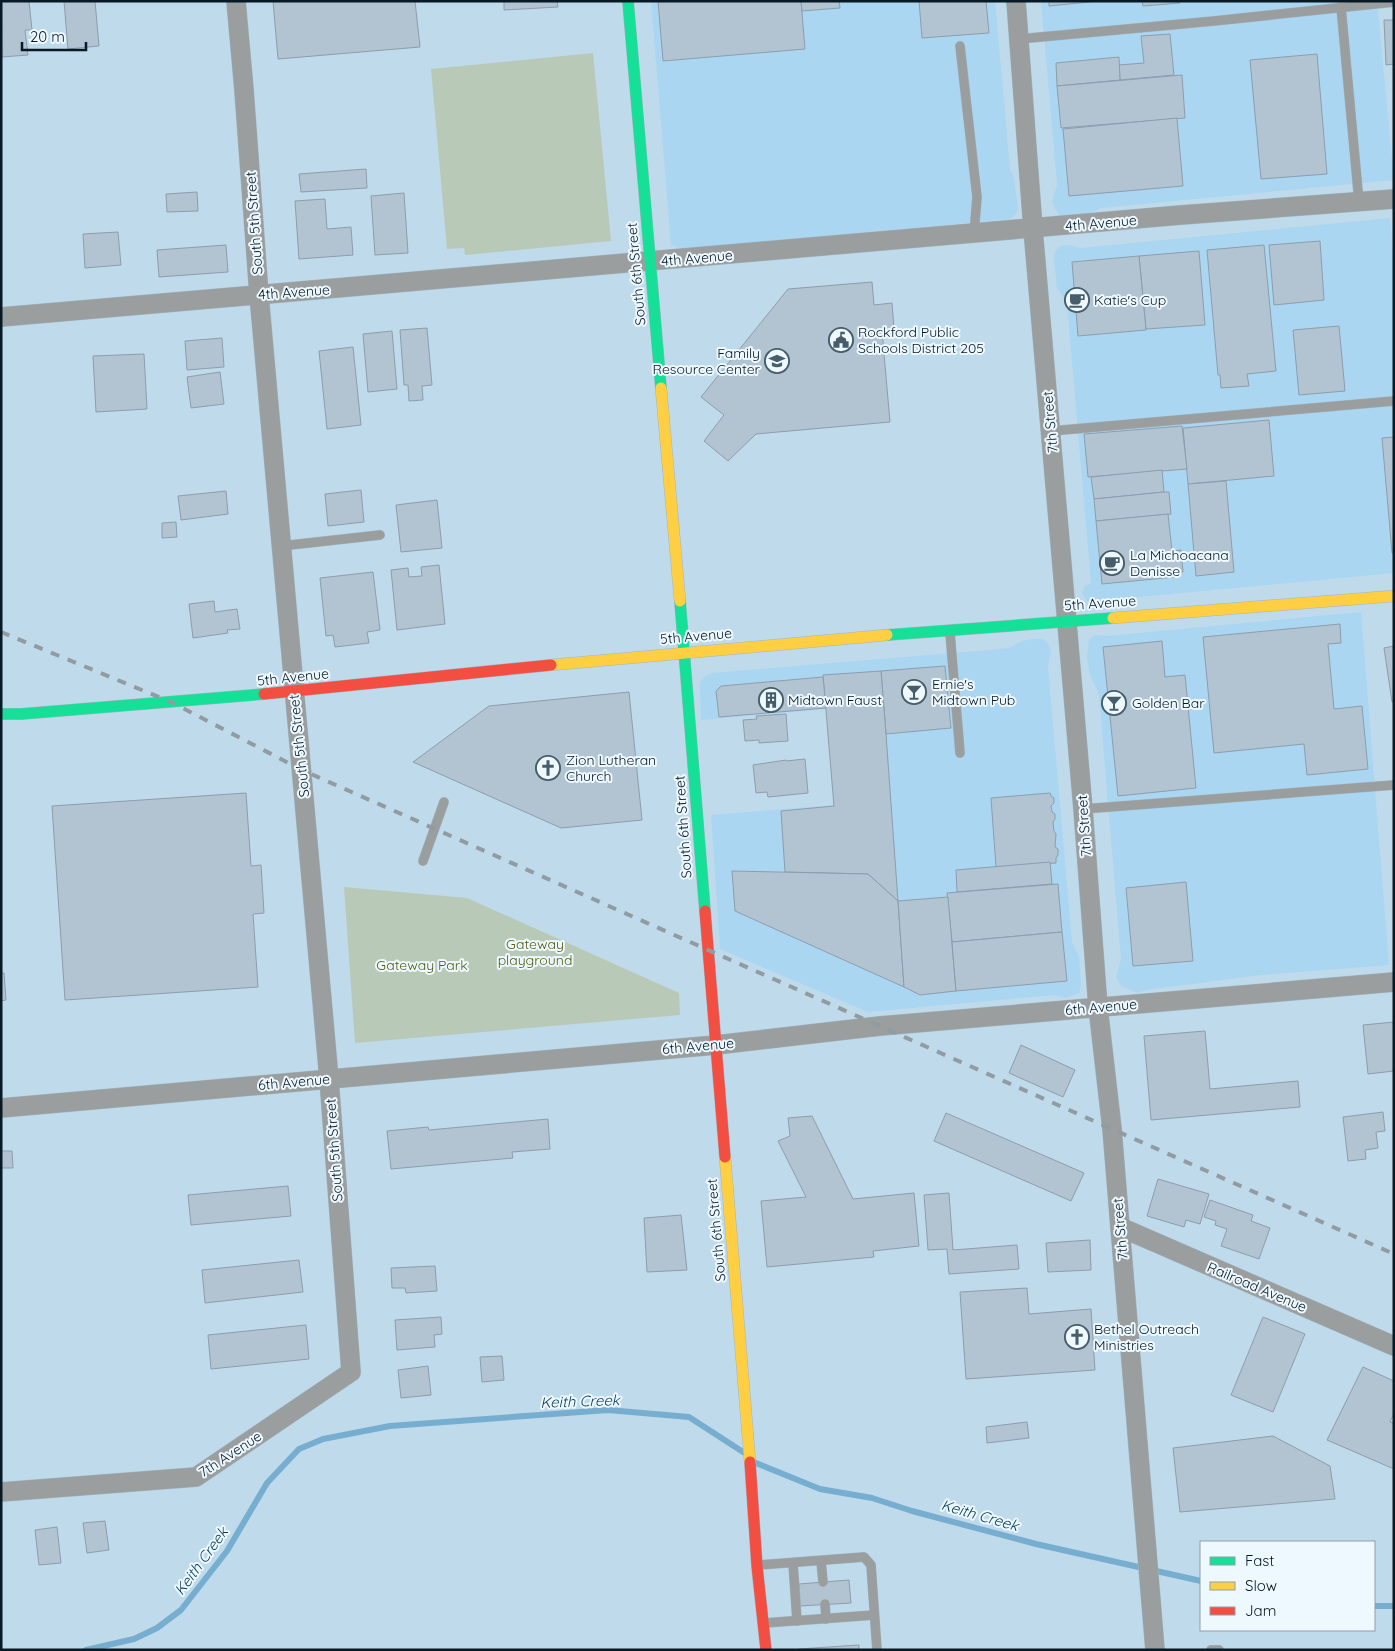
<svg xmlns="http://www.w3.org/2000/svg" width="1395" height="1651" font-family="Quicksand,sans-serif">
	<rect width="100%" height="100%" fill="#bfdaeb"/>
	<g fill="#aad6f2">
		<path d="M651 1H995L1010 169 1014 177 1018 210 1015 215 1010 219 683 249 671 245Z"/>
		<path d="M1041 1H1300L1301 4 1328 1H1377L1394 180 1101 208 1082 217 1071 219 1059 216 1052 202 1057 184Z"/>
		<path d="M1390 218 1394 267V573L1118 599 1107 605H1096L1087 602 1082 593 1085 586 1091 583 1067 303 1057 288 1054 258 1055 251 1061 246 1067 245 1081 248Z"/>
		<path d="M1361 612 1389 965 1261 975 1146 990 1137 993 1121 986 1116 977 1121 959 1099 694 1090 675 1087 658 1089 639 1095 635 1107 636Z"/>
		<path d="M1032 639H1042L1047 642 1051 650 1048 667 1072 942 1079 956 1081 985 1079 993 1065 998 1055 995 868 1012 720 949 711 815 834 805 826 709 701 720 700 690V682L704 677 712 673 978 651 1009 648 1022 641Z"/>
	</g>
	<g fill="#b8cab7">
		<path d="M593 53 611 241 465 255 464 248 447 249 431 69Z"/>
		<path d="M344 887 467 898 679 993 680 1015 355 1043Z"/>
	</g>
	<g fill="none" stroke-linecap="round" stroke-linejoin="round">
		<g stroke="#77aed0" stroke-width="6">
			<path d="M756 1463 820 1489 872 1498 912 1511 1036 1544 1201 1581"/>
			<path d="M1374 1606H1394"/>
			<path d="M86 1650 134 1639 157 1628 181 1610 227 1551 267 1483 299 1449 323 1439 390 1426 608 1410 689 1417 743 1452"/>
		</g>
	</g>
	<g fill="#b2c3d2" stroke="#8c9ead">
		<path d="M1 1H29L32 30H25L28 55 2 57Z"/>
		<path d="M64 1H95L99 46 68 49Z"/>
		<path d="M273 1H415L420 47 278 59Z"/>
		<path d="M504 1H557L558 7 504 10Z"/>
		<path d="M658 1H801L805 49 663 61Z"/>
		<path d="M801 1H839L840 8 802 11Z"/>
		<path d="M919 1H986L989 33 922 38Z"/>
		<path d="M1049 1H1099L1049 6Z"/>
		<path d="M1142 1H1179L1180 3 1143 6Z"/>
		<path d="M1384 20H1394V64L1386 65Z"/>
		<path d="M1170 34 1174 75 1120 80 1119 65 1144 63 1141 36Z"/>
		<path d="M1317 54 1327 174 1261 179 1250 60Z"/>
		<path d="M1119 57 1120 80 1057 86 1056 63Z"/>
		<path d="M1182 75 1185 118 1061 128 1057 86Z"/>
		<path d="M1177 118 1183 186 1069 196 1063 129Z"/>
		<path d="M366 169 367 188 301 192 299 174Z"/>
		<path d="M197 192 198 211 167 212 166 194Z"/>
		<path d="M404 193 408 253 375 255 371 196Z"/>
		<path d="M325 199 327 229 351 227 353 255 299 259 295 201Z"/>
		<path d="M118 232 121 265 85 268 83 234Z"/>
		<path d="M1320 241 1324 300 1274 305 1269 245Z"/>
		<path d="M226 245 228 272 159 277 157 250Z"/>
		<path d="M1264 245 1276 371 1247 374 1249 386 1221 388 1220 375H1218L1207 250Z"/>
		<path d="M1199 251 1205 325 1146 329 1139 256Z"/>
		<path d="M1139 256 1146 330 1078 336 1072 262Z"/>
		<path d="M872 282 874 305 892 303 894 329 882 331 890 422 756 434 728 461 704 441 724 415 701 397 788 289Z"/>
		<path d="M1339 326 1345 391 1299 395 1293 330Z"/>
		<path d="M427 328 432 385 422 386 423 400 409 401 408 385H404L400 330Z"/>
		<path d="M392 331 397 389 368 392 363 334Z"/>
		<path d="M222 338 224 367 187 370 185 341Z"/>
		<path d="M353 347 361 425 327 429 319 351Z"/>
		<path d="M144 354 147 409 96 412 93 356Z"/>
		<path d="M220 372 224 404 191 408 187 377Z"/>
		<path d="M1269 420 1274 476 1188 484 1183 428Z"/>
		<path d="M1182 426 1187 469 1088 477 1084 434Z"/>
		<path d="M1394 437V553H1392L1382 438Z"/>
		<path d="M1162 470 1164 492 1094 499 1091 477Z"/>
		<path d="M1226 481 1234 572 1196 576 1188 484Z"/>
		<path d="M361 490 364 522 328 526 325 494Z"/>
		<path d="M226 491 228 514 181 520 178 496Z"/>
		<path d="M1164 492H1169L1171 514 1096 521 1094 499Z"/>
		<path d="M437 500 442 548 401 552 396 505Z"/>
		<path d="M1168 514 1172 551 1181 550 1183 572 1175 573V577L1102 584 1096 521Z"/>
		<path d="M176 522 177 537 162 538V523Z"/>
		<path d="M439 565 445 624 397 630 391 570 408 568 409 577 422 576 421 567Z"/>
		<path d="M373 572 380 630 367 632 369 643 335 647 333 635 326 636 320 578Z"/>
		<path d="M214 601 215 612 237 609 240 629 227 630 228 633 193 638 189 604Z"/>
		<path d="M1340 624 1341 643 1328 644 1334 709 1362 706 1368 769 1307 775 1304 744 1214 753 1203 637Z"/>
		<path d="M1162 641 1165 677 1185 675 1196 788 1118 796 1103 647Z"/>
		<path d="M1394 646V702H1392L1384 648Z"/>
		<path d="M945 666 951 728 886 734 881 671Z"/>
		<path d="M881 671 886 734 898 901 868 874 785 872 781 811 834 806 823 675Z"/>
		<path d="M823 677 826 708 719 717 716 691 721 686Z"/>
		<path d="M629 692 642 820 561 828 413 762 489 706Z"/>
		<path d="M786 714 788 741 759 743V740L745 741 743 720 757 719 756 716Z"/>
		<path d="M805 759 808 793 768 797 767 792 756 793 753 765 786 760V761Z"/>
		<path d="M246 793 251 866 261 865 264 913 253 914 258 987 65 1000 52 806Z"/>
		<path d="M1050 793 1051 796 1054 798V803L1051 806 1052 812 1055 814V819L1053 822 1054 831 1056 834 1055 847 1058 849V855L1056 858V863L996 867 991 798Z"/>
		<path d="M1050 862 1052 884 957 892 956 870Z"/>
		<path d="M732 871 868 874 898 901 904 987 735 911Z"/>
		<path d="M1186 882 1193 961 1133 966 1126 888Z"/>
		<path d="M1058 884 1062 932 952 942 947 893Z"/>
		<path d="M948 897 956 991 920 995 904 987 898 901Z"/>
		<path d="M1062 932 1067 981 956 991 952 942Z"/>
		<path d="M1 973H4L6 1000 1 1001Z"/>
		<path d="M1394 1022V1071L1368 1074 1363 1025Z"/>
		<path d="M1205 1031 1210 1089 1298 1081 1300 1107 1151 1120 1144 1036Z"/>
		<path d="M1021 1045 1075 1070 1063 1097 1009 1073Z"/>
		<path d="M1383 1112 1385 1131 1376 1132 1378 1148 1365 1150 1366 1159 1348 1161 1343 1117Z"/>
		<path d="M946 1113 1084 1173 1071 1201 934 1141Z"/>
		<path d="M812 1116 853 1199 914 1193 919 1246 873 1251 874 1257 767 1267 761 1201 806 1197 778 1141 790 1136 788 1118Z"/>
		<path d="M548 1119 550 1149 512 1152 513 1158 391 1169 387 1131 428 1127 429 1130Z"/>
		<path d="M1 1151H12L13 1168H1Z"/>
		<path d="M1158 1179 1209 1194 1200 1224 1186 1220 1184 1227 1147 1216Z"/>
		<path d="M288 1186 291 1216 191 1225 188 1195Z"/>
		<path d="M949 1193 953 1250 1017 1245 1019 1269 949 1274 947 1249 928 1250 924 1195Z"/>
		<path d="M1210 1200 1253 1215 1251 1221 1270 1228 1259 1259 1221 1246 1227 1229 1215 1225 1216 1221 1204 1217Z"/>
		<path d="M681 1215 687 1270 647 1272 644 1218Z"/>
		<path d="M1090 1240 1091 1270 1048 1272 1046 1243Z"/>
		<path d="M299 1260 303 1292 205 1303 202 1270Z"/>
		<path d="M435 1266 437 1291 406 1293 405 1288H392L391 1268Z"/>
		<path d="M1027 1288 1029 1314 1091 1309 1095 1370 966 1379 960 1292Z"/>
		<path d="M441 1317 442 1334 434 1335 435 1347 397 1350 395 1320Z"/>
		<path d="M1263 1317 1305 1334 1273 1412 1231 1395Z"/>
		<path d="M306 1325 309 1359 211 1369 208 1335Z"/>
		<path d="M502 1356 504 1380 482 1382 480 1357Z"/>
		<path d="M428 1366 431 1395 401 1398 398 1370Z"/>
		<path d="M1363 1367 1394 1381V1413L1390 1422 1394 1423V1469L1327 1440Z"/>
		<path d="M1027 1422 1029 1438 987 1443 986 1427Z"/>
		<path d="M1273 1436 1330 1466 1335 1499 1180 1512 1173 1448Z"/>
		<path d="M105 1521 109 1550 87 1553 83 1523Z"/>
		<path d="M57 1527 61 1563 39 1565 35 1530Z"/>
		<path d="M849 1580 851 1603 800 1606 799 1584Z"/>
		<path d="M859 1645V1650H799V1649Z"/>
	</g>
	<g fill="none" stroke-linecap="round" stroke-linejoin="round">
		<defs>
			<g id="lane">
				<path d="M1341 7 1359 202"/>
				<path d="M1019 39 1214 21 1394 2"/>
				<path d="M960 46 977 197 974 234"/>
				<path d="M1051 431 1394 401"/>
				<path d="M281 546 380 535"/>
				<path d="M950 633 960 753"/>
				<path d="M1083 809 1394 785"/>
				<path d="M423 861 444 802"/>
				<path d="M821 1561 823 1582"/>
				<path d="M793 1563 797 1621"/>
				<path d="M760 1565 864 1557 871 1565 877 1650"/>
				<path d="M825 1604 826 1619"/>
				<path d="M764 1623 874 1615"/>
				<path d="M1211 1650H1219"/>
			</g>
			<g id="street">
				<path d="M1016 1 1033 229 1083 809 1098 1007 1112 1129 1120 1227 1155 1650"/>
				<path d="M1 317 1181 215 1394 199"/>
				<path d="M1 1108 716 1045 880 1026 1394 982"/>
				<path d="M1120 1227 1394 1346"/>
				<path d="M1 1492 196 1477 351 1372 329 1079 259 295 244 90 236 1"/>
			</g>
			<g id="fast">
				<path d="M628 1 661 388"/>
				<path d="M680 601 705 911"/>
				<path d="M887 635 1113 618"/>
				<path d="M1 714H21L264 694"/>
			</g>
			<g id="slow">
				<path d="M661 388 680 601"/>
				<path d="M1113 618 1394 596"/>
				<path d="M551 665 887 635"/>
				<path d="M725 1157 750 1462"/>
			</g>
			<g id="jam">
				<path d="M264 694 551 665"/>
				<path d="M705 911 725 1157"/>
				<path d="M750 1462 757 1566 766 1650"/>
			</g>
		</defs>
		<use href="#lane" stroke="#a1b6c4" stroke-width="10"/>
		<use href="#street" stroke="#a1b6c4" stroke-width="20"/>
		<use href="#fast" stroke="#a1b6c4" stroke-width="12"/>
		<use href="#slow" stroke="#a1b6c4" stroke-width="12"/>
		<use href="#jam" stroke="#a1b6c4" stroke-width="12"/>
		<use href="#lane" stroke="#9a9e9e" stroke-width="9"/>
		<use href="#street" stroke="#9a9e9e" stroke-width="19"/>
		<use href="#fast" stroke="#16e098" stroke-width="11"/>
		<use href="#slow" stroke="#ffcf43" stroke-width="11"/>
		<use href="#jam" stroke="#f24e42" stroke-width="11"/>
		<path stroke="#919ca2" stroke-width="4" stroke-dasharray="9 9" stroke-linecap="butt" d="M1 632 171 702 302 770 1394 1254"/>
	</g>
	<defs>
		<symbol id="cafe-ring" viewBox="-11 -11 22 22"><circle r="9.5" fill="#eef8ff" stroke="#475d6a" stroke-width="1.5"/><path d="M-5.5-4.5H6V0H3Q3 3.5 0 3.5H-2.5Q-5.5 3.5-5.5 0ZM3-3.2v2h1.7v-2ZM-6 4.5H4V6H-6Z" fill="#475d6a"/></symbol>
		<symbol id="civic-ring" viewBox="-11 -11 22 22"><circle r="9.5" fill="#eef8ff" stroke="#475d6a" stroke-width="1.5"/><path d="M-.6-6.5H3V-4.5H.6V-3L4-1V1h2V6H-6V1h2V-1L-.6-3ZM-1.2 2.5V6h2.4V2.5Z" fill="#475d6a"/></symbol>
		<symbol id="school-ring" viewBox="-11 -11 22 22"><circle r="9.5" fill="#eef8ff" stroke="#475d6a" stroke-width="1.5"/><path d="M0-5L7-2L0 1L-7-2ZM-4 1L0 2.5L4 1V4Q0 6-4 4Z" fill="#475d6a"/></symbol>
		<symbol id="bar-ring" viewBox="-11 -11 22 22"><circle r="9.5" fill="#eef8ff" stroke="#475d6a" stroke-width="1.5"/><path d="M-6-5H6L.8 .8V4.5H3.5V6h-7V4.5H-.8V.8Z" fill="#475d6a"/></symbol>
		<symbol id="building-ring" viewBox="-11 -11 22 22"><circle r="9.5" fill="#eef8ff" stroke="#475d6a" stroke-width="1.5"/><path d="M-4-6H4V6H1V3H-1V6H-4ZM-2.5-4.3h1.7v1.8h-1.7ZM.8-4.3h1.7v1.8H.8ZM-2.5-1h1.7V.8h-1.7ZM.8-1h1.7V.8H.8Z" fill="#475d6a"/></symbol>
		<symbol id="church-ring" viewBox="-11 -11 22 22"><circle r="9.5" fill="#eef8ff" stroke="#475d6a" stroke-width="1.5"/><path d="M-1.2-6h2.4v3.5h3.3v2.4h-3.3V6h-2.4V-.1h-3.3v-2.4h3.3Z" fill="#475d6a"/></symbol>
	</defs>
	<g fill-rule="evenodd">
		<use href="#cafe-ring" x="1063" y="286" width="28" height="28"/>
		<use href="#civic-ring" x="827" y="326" width="28" height="28"/>
		<use href="#school-ring" x="763" y="347" width="28" height="28"/>
		<use href="#cafe-ring" x="1098" y="549" width="28" height="28"/>
		<use href="#bar-ring" x="900" y="678" width="28" height="28"/>
		<use href="#building-ring" x="757" y="686" width="28" height="28"/>
		<use href="#bar-ring" x="1100" y="689" width="28" height="28"/>
		<use href="#church-ring" x="534" y="754" width="28" height="28"/>
		<use href="#church-ring" x="1063" y="1323" width="28" height="28"/>
	</g>
	<g text-anchor="middle" dominant-baseline="central" stroke-width="4" stroke-linejoin="round" paint-order="stroke">
		<g font-size="14" fill="#061925" stroke="#eef8ff">
			<text transform="translate(254 223) rotate(-94)">South 5th Street</text>
			<text transform="translate(1101 223) rotate(-5)">4th Avenue</text>
			<text transform="translate(697 258) rotate(-5)">4th Avenue</text>
			<text transform="translate(636 274) rotate(-95)">South 6th Street</text>
			<text transform="translate(294 292) rotate(-4)">4th Avenue</text>
			<text transform="translate(1050 422) rotate(-95)">7th Street</text>
			<text transform="translate(1100 603) rotate(-4)">5th Avenue</text>
			<text transform="translate(696 636) rotate(-5)">5th Avenue</text>
			<text transform="translate(293 677) rotate(-6)">5th Avenue</text>
			<text transform="translate(299 746) rotate(-96)">South 5th Street</text>
			<text transform="translate(1084 826) rotate(-94)">7th Street</text>
			<text transform="translate(683 827) rotate(-94)">South 6th Street</text>
			<text transform="translate(1101 1007) rotate(-5)">6th Avenue</text>
			<text transform="translate(698 1046) rotate(-5)">6th Avenue</text>
			<text transform="translate(294 1082) rotate(-5)">6th Avenue</text>
			<text transform="translate(334 1150) rotate(-94)">South 5th Street</text>
			<text transform="translate(1120 1229) rotate(-95)">7th Street</text>
			<text transform="translate(716 1230) rotate(-95)">South 6th Street</text>
			<text transform="translate(1257 1287) rotate(23)">Railroad Avenue</text>
			<text transform="translate(230 1454) rotate(-33)">7th Avenue</text>
		</g>
		<g font-size="14" fill="#061925" stroke="#eef8ff" text-anchor="start">
			<text x="1094" y="300">Katie's Cup</text>
			<text x="858" y="332">Rockford Public<tspan x="858" dy="16">Schools District 205</tspan></text>
			<text x="760" y="353" text-anchor="end">Family<tspan x="760" dy="16">Resource Center</tspan></text>
			<text x="1130" y="555">La Michoacana<tspan x="1130" dy="16">Denisse</tspan></text>
			<text x="932" y="684">Ernie's<tspan x="932" dy="16">Midtown Pub</tspan></text>
			<text x="788" y="700">Midtown Faust</text>
			<text x="1132" y="703">Golden Bar</text>
			<text x="566" y="760">Zion Lutheran<tspan x="566" dy="16">Church</tspan></text>
			<text x="1094" y="1329">Bethel Outreach<tspan x="1094" dy="16">Ministries</tspan></text>
		</g>
		<g font-size="14" fill="#515c0e" stroke="#eef8ff">
			<text x="535" y="944">Gateway<tspan x="535" dy="16">playground</tspan></text>
			<text x="422" y="965">Gateway Park</text>
		</g>
		<g font-size="15" font-style="italic" fill="#033c59" stroke="#eef8ff">
			<text transform="translate(580 1401) rotate(-2)">Keith Creek</text>
			<text transform="translate(980 1515) rotate(16)">Keith Creek</text>
			<text transform="translate(201 1561) rotate(-54)">Keith Creek</text>
		</g>
	</g>
	<rect width="1395" height="1651" fill="none" stroke="#061925" stroke-width="5"/>
	<rect x="1200" y="1541" width="175" height="90" fill="#eef8ff" stroke="#919fa8"/>
	<rect x="1210" y="1557" width="25" height="8" fill="#16e098" stroke="#919fa8"/>
	<text x="1245" y="1566" font-size="15" fill="#061925">Fast</text>
	<rect x="1210" y="1582" width="25" height="8" fill="#ffcf43" stroke="#919fa8"/>
	<text x="1245" y="1591" font-size="15" fill="#061925">Slow</text>
	<rect x="1210" y="1607" width="25" height="8" fill="#f24e42" stroke="#919fa8"/>
	<text x="1245" y="1616" font-size="15" fill="#061925">Jam</text>
	<path d="M22 42v8h64v-8" fill="none" stroke="#061925" stroke-width="2.5"/>
	<text x="30" y="42" font-size="15" fill="#061925" stroke="#eef8ff" stroke-width="4" paint-order="stroke">20 m</text>
</svg>
